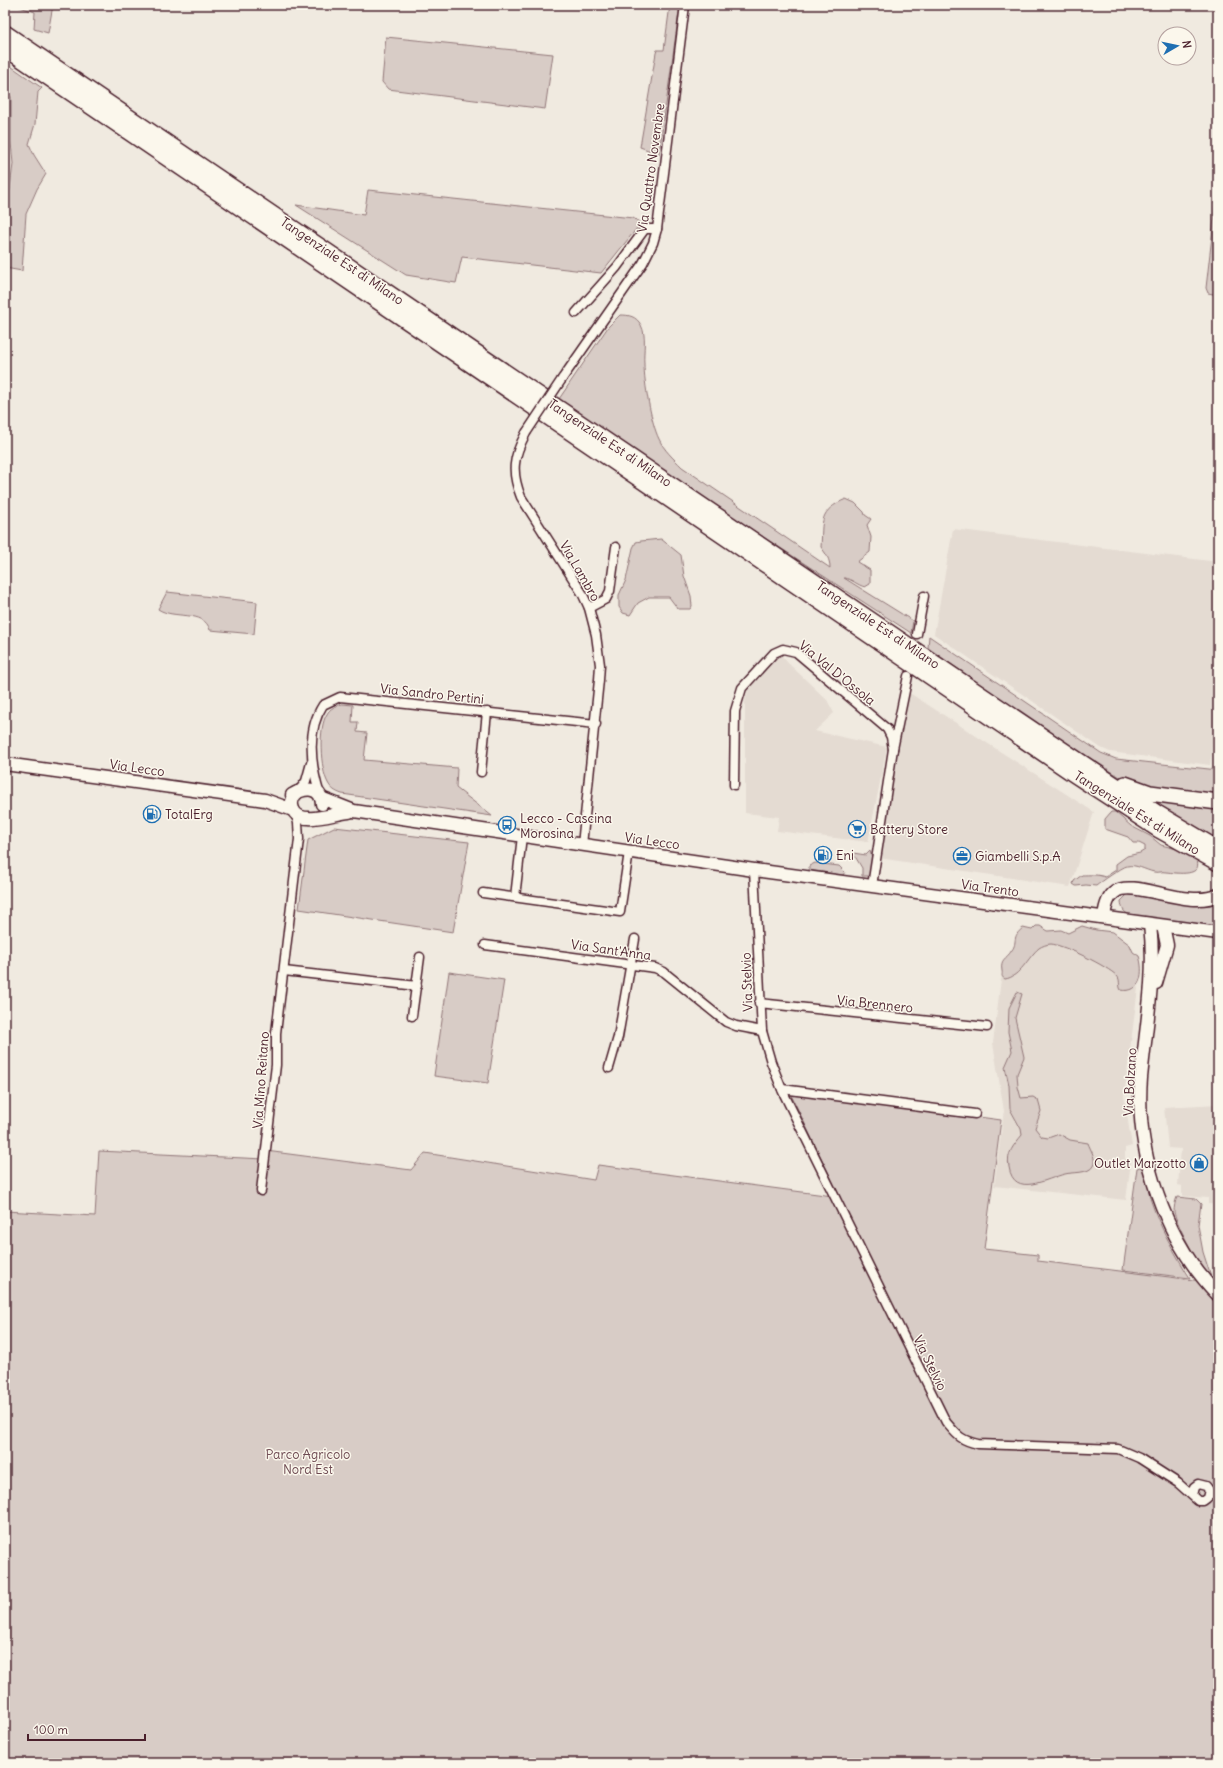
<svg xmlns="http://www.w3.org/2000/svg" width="1223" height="1768" font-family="Delius,sans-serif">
	<rect width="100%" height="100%" fill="#f0eae0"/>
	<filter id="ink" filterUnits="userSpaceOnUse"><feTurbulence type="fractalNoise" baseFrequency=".025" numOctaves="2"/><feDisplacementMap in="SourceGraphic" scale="8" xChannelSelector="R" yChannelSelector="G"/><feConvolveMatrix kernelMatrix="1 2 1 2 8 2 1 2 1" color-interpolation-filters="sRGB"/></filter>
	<g filter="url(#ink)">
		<g fill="#e4dbd2">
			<path d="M953 529 1218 562V706L1210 765 1110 752 1101 748 934 634Z"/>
			<path d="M779 653 788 663 827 700 834 713 815 731 887 747 868 842 777 831 779 817 745 813V701L749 687Z"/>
			<path d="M908 692 1094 812 1070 887 879 858Z"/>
			<path d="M1042 940 1097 954 1138 988 1124 1096 1132 1146 1125 1148V1159L1131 1162 1126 1200 994 1186 1004 1111 993 1043 1001 979Z"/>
			<path d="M1218 1104V1205L1208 1204V1198L1182 1196V1186L1178 1185 1181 1149 1168 1148 1164 1107Z"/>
		</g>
		<g fill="#d8ccc6" stroke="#917678">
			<path d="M14 5H53L48 33 34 29 35 12Z"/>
			<path d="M670 5H680L659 154 640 147 656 53 657 50H664Z"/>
			<path d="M386 37 553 54 545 109 388 89 382 82Z"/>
			<path d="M5 62 42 88 38 92 35 124 29 144 34 155 46 174 37 189 26 214 22 271 5 268 6 220 13 164 11 142V97L5 87Z"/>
			<path d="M1218 184V295L1208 293 1206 288Z"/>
			<path d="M368 190 633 218 641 223 601 273 462 257 456 283 406 275 296 205 364 215Z"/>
			<path d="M620 315C629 315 636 316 641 325 647 337 643 350 644 364 644 382 651 423 659 439 664 450 673 458 682 467L830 568C830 559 826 554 821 547 823 521 818 511 846 499L855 503 864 512 865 515 871 519 867 525 871 537 870 552 857 562 870 570V584L865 587C857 585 852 579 844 578L913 621 911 633 699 495 559 399 608 327Z"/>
			<path d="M661 539 681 555 684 576 691 596 692 606 690 609H678L669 597H649L638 603 630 615 623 613 619 607V595L626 580 633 548 636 542 641 541Z"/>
			<path d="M167 592 257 602 254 634 210 630C204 609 174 620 158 609Z"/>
			<path d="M929 636 1101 753 1116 759 1218 770V799L1151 789 1123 779 1039 725 928 648Z"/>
			<path d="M342 704 353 705 352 722H358L357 732 367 733 364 760 457 768 456 788 492 816 342 794C336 792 331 789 328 783 320 769 318 727 327 714 330 708 336 706 342 704Z"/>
			<path d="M1141 797 1218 810V846Z"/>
			<path d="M1111 812H1115L1131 826 1150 836 1161 845 1177 849 1196 858C1205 878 1176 873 1166 872 1162 871 1158 873 1154 872 1145 870 1136 864 1127 866 1122 867 1101 882 1096 886L1086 885 1076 886 1073 884 1074 881 1082 875C1089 875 1097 874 1105 877L1116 870V864L1127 856 1140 853 1145 850V846L1139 843H1133L1128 837 1105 829V819Z"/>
			<path d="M334 827 469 842 453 932 299 909 308 840Z"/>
			<path d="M870 851 872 858 870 876H862V868L853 853 866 855Z"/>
			<path d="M815 863 839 866 845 872 843 875 809 870V866Z"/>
			<path d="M1129 893 1218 900V929L1130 915C1123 912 1122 909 1121 901Z"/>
			<path d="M1036 926H1040L1048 931 1061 930 1068 933 1082 926 1096 930 1113 932 1130 945 1133 952 1139 956C1144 971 1142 994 1121 990 1118 985 1121 980 1117 976 1107 966 1064 945 1051 944 1047 944 1042 946 1039 948 1028 957 1020 977 1005 979 1000 976 1003 975 1002 971 1000 958 1006 960 1012 950 1018 942 1011 937 1023 928L1032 930Z"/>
			<path d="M449 972 504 980 488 1083 434 1076Z"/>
			<path d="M1017 992 1022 994 1015 1018 1024 1057 1017 1074 1018 1087 1021 1098 1033 1097 1038 1100 1041 1111 1035 1128 1042 1137 1048 1138 1059 1134 1070 1140 1088 1143C1090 1149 1097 1159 1093 1166 1089 1174 1072 1172 1065 1174 1047 1178 1014 1199 1009 1167 1006 1153 1014 1145 1022 1135L1021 1129 1010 1109 1009 1085 1005 1067 1012 1051 1008 1032 1009 1008Z"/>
			<path d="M796 1092 1001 1120 984 1249 1038 1255V1261L1202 1281 1218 1300V1763H5V1211L95 1216 99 1151 264 1159 266 1151 411 1170 425 1153 594 1180 598 1165 840 1197 792 1097Z"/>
			<path d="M1140 1167C1148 1172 1148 1192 1151 1201 1160 1228 1175 1254 1190 1278L1123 1270 1137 1168Z"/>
			<path d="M1177 1197 1196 1199 1201 1204 1198 1225 1203 1252 1211 1277C1202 1273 1176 1223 1174 1212 1174 1208 1175 1201 1177 1197Z"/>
		</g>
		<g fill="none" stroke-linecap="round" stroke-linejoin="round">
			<defs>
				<g id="street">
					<path d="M576 313 617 267 645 229H657"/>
					<path d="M562 379 643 263 653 243 657 229 685 5"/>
					<path d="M526 433C513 457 511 472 521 497L582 593 589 608 596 635 600 665 599 680 582 845"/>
					<path d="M589 608 606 599 610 591 616 547"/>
					<path d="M917 634 924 596"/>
					<path d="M481 772 487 712"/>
					<path d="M734 785 735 711 742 688 774 653 783 649 796 652 887 729 891 737 893 749"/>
					<path d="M298 792 306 781 311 763"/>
					<path d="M320 795C311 766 306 731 323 705L340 697 596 724"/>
					<path d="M754 870 762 1031 771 1062 783 1092 946 1422C957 1435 960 1440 978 1444L1118 1449 1139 1458 1178 1483 1198 1501H1203L1207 1498 1209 1490 1206 1486 1198 1484 1194 1487 1192 1495"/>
					<path d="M872 886 893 749 908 676"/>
					<path d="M483 893 620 912 629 852"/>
					<path d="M515 897 522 836"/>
					<path d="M485 945 655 968 664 972 726 1022 736 1026 762 1031"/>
					<path d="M284 971 417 986"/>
					<path d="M759 1003 987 1027"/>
					<path d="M412 1016 420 957"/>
					<path d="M609 1068 618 1037 635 939"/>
					<path d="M782 1089 975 1114"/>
					<path d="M261 1191 276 1065V1033L299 839 298 823 296 815"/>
					<path d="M1209 1496 1218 1491"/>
				</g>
				<g id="secondary">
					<path d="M5 764 265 800 293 810"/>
					<path d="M298 792C293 796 290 802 293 809 299 827 334 813 349 812"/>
					<path d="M292 795C304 788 321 785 322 804"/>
					<path d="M321 798 354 811 754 870 1218 933"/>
					<path d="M1104 917C1105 908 1107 897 1115 892 1133 878 1188 910 1218 895"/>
					<path d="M1150 924C1156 976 1146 1026 1141 1078 1135 1153 1165 1241 1218 1295"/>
					<path d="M1156 983 1167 945 1163 926"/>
				</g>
				<g id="highway">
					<path d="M5 33 1045 738 1157 813 1218 849"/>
					<path d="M5 48 1075 775 1159 830 1218 863"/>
					<path d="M1125 784 1150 793 1218 802"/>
				</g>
			</defs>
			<use href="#street" stroke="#4a1f2b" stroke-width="11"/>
			<use href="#secondary" stroke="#4a1f2b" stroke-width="15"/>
			<use href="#highway" stroke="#4a1f2b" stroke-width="18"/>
			<use href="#street" stroke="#fbf7ec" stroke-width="8"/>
			<use href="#secondary" stroke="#fbf7ec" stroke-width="12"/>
			<use href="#highway" stroke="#fbf7ec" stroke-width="15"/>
			<defs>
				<path id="street-bridge" d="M526 433 562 379"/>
			</defs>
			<use href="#street-bridge" stroke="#4a1f2b" stroke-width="11" stroke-linecap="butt"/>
			<use href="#street-bridge" stroke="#fbf7ec" stroke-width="8"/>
		</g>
	</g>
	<defs>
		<symbol id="fuel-ring" viewBox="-11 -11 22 22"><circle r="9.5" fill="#fbf7ec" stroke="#1f6fb2" stroke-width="1.5"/><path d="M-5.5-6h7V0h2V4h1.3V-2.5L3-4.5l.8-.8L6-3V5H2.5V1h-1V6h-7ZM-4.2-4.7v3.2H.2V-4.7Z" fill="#1f6fb2"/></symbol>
		<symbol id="bus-ring" viewBox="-11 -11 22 22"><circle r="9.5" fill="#fbf7ec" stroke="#1f6fb2" stroke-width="1.5"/><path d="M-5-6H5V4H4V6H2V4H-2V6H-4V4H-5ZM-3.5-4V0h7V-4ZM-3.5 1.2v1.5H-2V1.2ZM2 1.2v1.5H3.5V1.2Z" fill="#1f6fb2"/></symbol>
		<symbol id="supermarket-ring" viewBox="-11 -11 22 22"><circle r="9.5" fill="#fbf7ec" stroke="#1f6fb2" stroke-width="1.5"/><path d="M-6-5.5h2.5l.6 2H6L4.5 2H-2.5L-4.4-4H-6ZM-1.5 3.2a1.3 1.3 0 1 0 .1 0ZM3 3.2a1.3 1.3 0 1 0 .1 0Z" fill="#1f6fb2"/></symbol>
		<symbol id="office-ring" viewBox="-11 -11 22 22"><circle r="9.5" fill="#fbf7ec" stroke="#1f6fb2" stroke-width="1.5"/><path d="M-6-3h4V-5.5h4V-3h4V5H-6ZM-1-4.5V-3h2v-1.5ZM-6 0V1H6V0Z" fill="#1f6fb2"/></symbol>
		<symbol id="shop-ring" viewBox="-11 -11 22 22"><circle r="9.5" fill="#fbf7ec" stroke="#1f6fb2" stroke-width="1.5"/><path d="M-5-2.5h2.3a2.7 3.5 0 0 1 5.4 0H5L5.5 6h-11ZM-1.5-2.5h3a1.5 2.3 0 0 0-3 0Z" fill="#1f6fb2"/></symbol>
	</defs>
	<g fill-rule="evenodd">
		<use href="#fuel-ring" x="142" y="804" width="20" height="20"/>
		<use href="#bus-ring" x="497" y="815" width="20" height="20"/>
		<use href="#supermarket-ring" x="847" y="819" width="20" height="20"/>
		<use href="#fuel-ring" x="813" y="845" width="20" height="20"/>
		<use href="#office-ring" x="952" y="846" width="20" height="20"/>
		<use href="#shop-ring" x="1189" y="1153" width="20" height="20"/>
	</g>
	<g text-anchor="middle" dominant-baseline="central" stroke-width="3" stroke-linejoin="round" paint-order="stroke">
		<g font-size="13" fill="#4a1f2b" stroke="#fbf7ec">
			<text transform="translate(651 168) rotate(-82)">Via Quattro Novembre</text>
			<text transform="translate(342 261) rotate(34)">Tangenziale Est di Milano</text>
			<text transform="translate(610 443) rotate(34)">Tangenziale Est di Milano</text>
			<text transform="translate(580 571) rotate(60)">Via Lambro</text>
			<text transform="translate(878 625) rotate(34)">Tangenziale Est di Milano</text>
			<text transform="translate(837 673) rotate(39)">Via Val D'Ossola</text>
			<text transform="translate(432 694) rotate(6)">Via Sandro Pertini</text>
			<text transform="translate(137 768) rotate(8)">Via Lecco</text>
			<text transform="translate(1137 813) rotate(32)">Tangenziale Est di Milano</text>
			<text transform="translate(652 841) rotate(8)">Via Lecco</text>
			<text transform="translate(990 888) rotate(8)">Via Trento</text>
			<text transform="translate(611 950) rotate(8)">Via Sant'Anna</text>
			<text transform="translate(747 982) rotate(-92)">Via Stelvio</text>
			<text transform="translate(875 1004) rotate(6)">Via Brennero</text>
			<text transform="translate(261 1080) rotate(-86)">Via Mino Reitano</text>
			<text transform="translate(1130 1082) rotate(-87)">Via Bolzano</text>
			<text transform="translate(930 1363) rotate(64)">Via Stelvio</text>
		</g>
		<g font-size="13" fill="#4a1f2b" stroke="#fbf7ec" text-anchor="start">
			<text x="165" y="814">TotalErg</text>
			<text x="520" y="818">Lecco - Cascina<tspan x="520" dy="15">Morosina</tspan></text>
			<text x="870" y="829">Battery Store</text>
			<text x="836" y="855">Eni</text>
			<text x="975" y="856">Giambelli S.p.A</text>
			<text x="1186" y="1163" text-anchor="end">Outlet Marzotto</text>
		</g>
		<g font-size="13" fill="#6e4a52" stroke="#fbf7ec">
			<text x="308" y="1454">Parco Agricolo<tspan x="308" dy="15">Nord Est</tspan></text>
		</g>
	</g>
	<rect width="1223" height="1768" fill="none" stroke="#fbf7ec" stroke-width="20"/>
	<rect x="10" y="10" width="1203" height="1748" fill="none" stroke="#4a1f2b" stroke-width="1.5" filter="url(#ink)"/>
	<g transform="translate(1177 46) rotate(81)"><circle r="19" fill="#fbf7ec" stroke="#b4a19f"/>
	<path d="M0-3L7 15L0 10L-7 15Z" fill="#1f6fb2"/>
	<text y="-6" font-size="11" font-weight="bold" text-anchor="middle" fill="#4a1f2b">N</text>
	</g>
	<path d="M28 1734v6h117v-6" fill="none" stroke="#4a1f2b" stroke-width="2"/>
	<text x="34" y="1734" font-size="12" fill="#4a1f2b" stroke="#fbf7ec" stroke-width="3" paint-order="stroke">100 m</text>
</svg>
